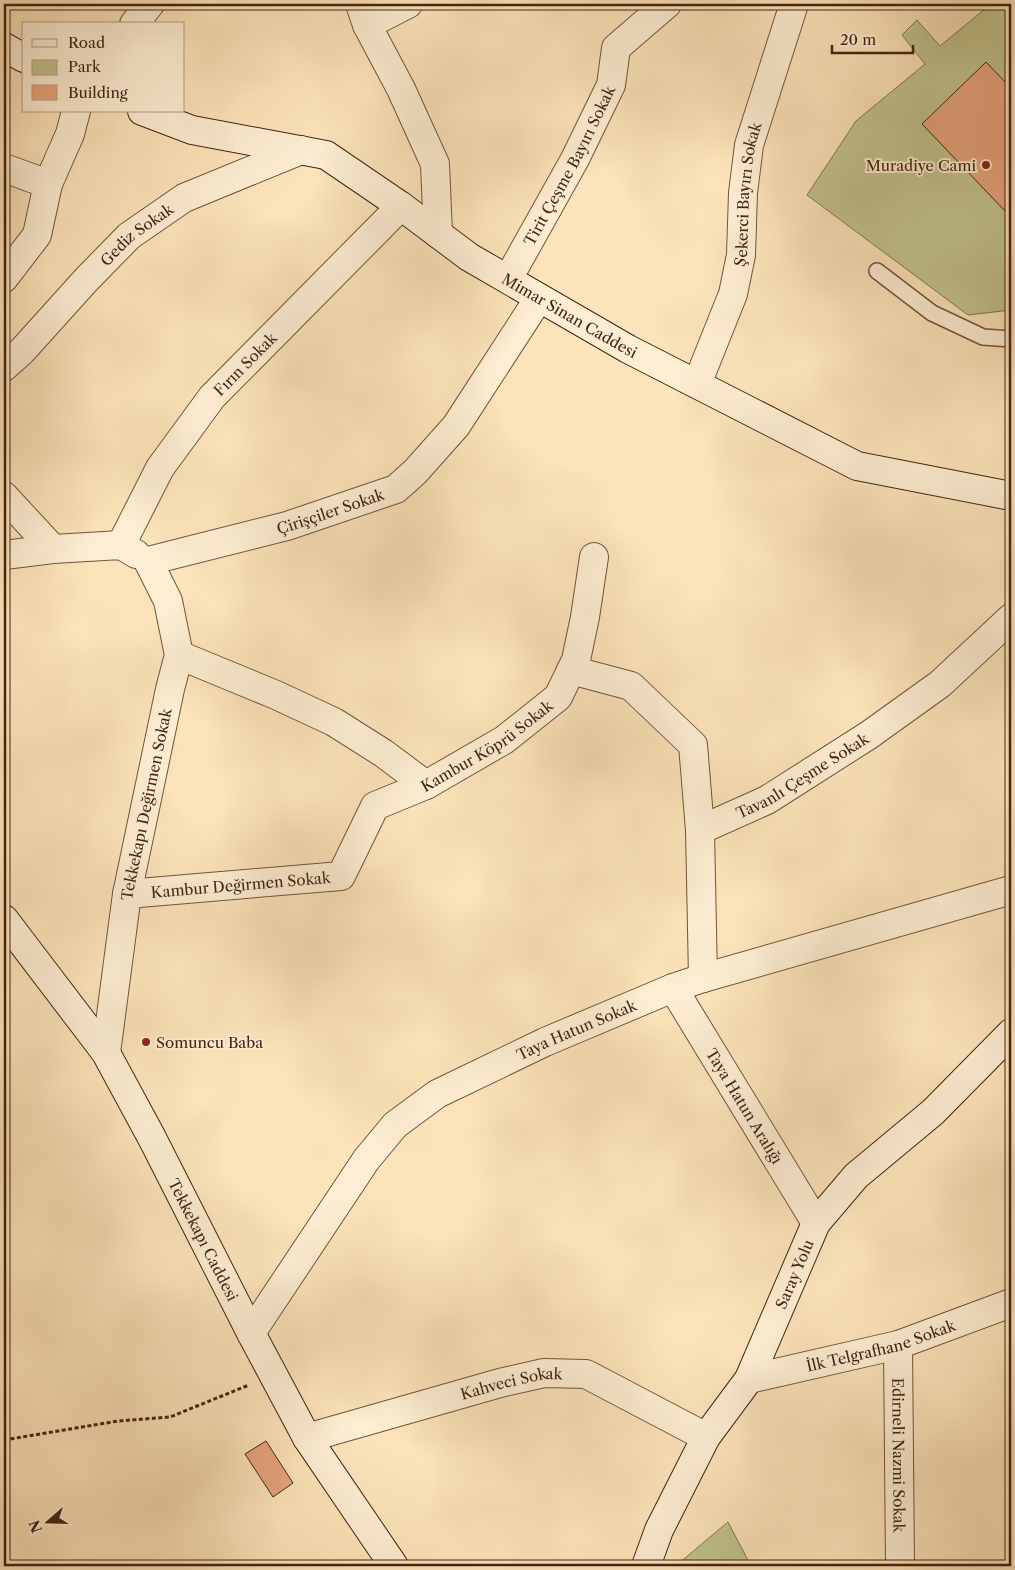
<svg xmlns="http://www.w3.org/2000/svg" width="1015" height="1570" font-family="'Libre Caslon Text',serif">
	<rect width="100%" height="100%" fill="#fce3b9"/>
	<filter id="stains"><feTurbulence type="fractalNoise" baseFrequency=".004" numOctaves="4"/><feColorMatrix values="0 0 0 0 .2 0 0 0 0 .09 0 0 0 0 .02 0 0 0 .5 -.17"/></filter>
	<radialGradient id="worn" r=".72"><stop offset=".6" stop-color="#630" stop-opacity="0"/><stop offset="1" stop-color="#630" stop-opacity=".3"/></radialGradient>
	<g fill="#c2c38d" stroke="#827450">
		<path d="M991 4H1004L1011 13V310L968 315 807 195 856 121 925 64 902 35 917 20 940 46Z"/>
		<path d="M728 1522 751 1566H677L678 1564Z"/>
	</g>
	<g fill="#e8a57e" stroke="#432413">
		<path d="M986 62 1009 86 1011 84V207L1006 212 922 124Z"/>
		<path d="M266 1441 293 1483 273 1497 245 1454Z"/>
	</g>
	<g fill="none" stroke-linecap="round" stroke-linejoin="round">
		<defs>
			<path id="lane" d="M877 271 932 313 983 337 1011 339"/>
			<g id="street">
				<path d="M360 4 367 25 401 89 435 164 438 234"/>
				<path d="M134 24 150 4"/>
				<path d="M367 25 408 4"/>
				<path d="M4 168 48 184"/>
				<path d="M4 278 37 235 48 184 70 134 76 111"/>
				<path id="s1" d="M508 279 575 159 611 85 616 48 667 4"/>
				<path id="s2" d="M4 367 22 351 86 280 129 236 184 198 301 150"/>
				<path id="s3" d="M697 384 733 294 741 255 743 193 749 145 794 4"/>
				<path d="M4 496 53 549"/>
				<path id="s4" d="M121 545 160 468 212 397 401 206"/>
				<path d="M4 555 53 549 121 545 136 554"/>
				<path id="s5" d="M148 561 287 526 396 489 415 472 456 426 539 298"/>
				<path d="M179 655 276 695 334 722 383 753 426 785"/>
				<path d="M571 670 631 686 693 745 700 830"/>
				<path id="s6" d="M127 894 341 876 375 806 426 785 504 740 558 697 576 660 585 617 594 557"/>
				<path id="s7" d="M703 978 700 830 767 800 869 735 940 684 1011 618"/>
				<path id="s8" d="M673 988 816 1223"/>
				<path id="s9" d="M106 1053 127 894 170 689 179 655 168 601 148 561"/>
				<path id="s10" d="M251 1333 366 1160 395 1125 437 1094 545 1042 673 988 703 978 1011 890"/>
				<path id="s11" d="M898 1345 900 1566"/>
				<path id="s12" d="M749 1379 898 1345 1011 1303"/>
				<path id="s13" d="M307 1438 500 1383 544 1373 586 1374 706 1437"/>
			</g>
			<g id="secondary">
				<path d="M4 47 24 58"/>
				<path id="s14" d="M142 111 192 130 326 155 401 206 469 257 628 349 857 466 1011 496"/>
				<path id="s15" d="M4 919 106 1053 152 1138 251 1333 307 1438 394 1566"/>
				<path id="s16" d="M646 1566 659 1530 706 1437 749 1379 816 1223 856 1176 933 1112 1011 1033"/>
			</g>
		</defs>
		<use href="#lane" stroke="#71543c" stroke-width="18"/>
		<use href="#street" stroke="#71543c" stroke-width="30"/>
		<use href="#secondary" stroke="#432413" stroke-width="30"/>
		<path stroke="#432413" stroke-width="3" stroke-dasharray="4 2.5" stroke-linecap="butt" d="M4 1440 118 1421 170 1417 249 1385"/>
		<use href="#lane" stroke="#fdedd2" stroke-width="15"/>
		<use href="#street" stroke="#fdedd2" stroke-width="28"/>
		<use href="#secondary" stroke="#fdedd2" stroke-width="28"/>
	</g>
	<g fill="#8f2418" stroke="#fdedd2" stroke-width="2">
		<circle cx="986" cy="165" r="5"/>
		<circle cx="146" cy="1042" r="5"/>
	</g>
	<g text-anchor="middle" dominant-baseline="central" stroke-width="4" stroke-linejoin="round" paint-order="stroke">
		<g font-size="15" fill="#432413" stroke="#fdedd2">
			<text stroke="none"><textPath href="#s1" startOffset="129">Tirit Çeşme Bayırı Sokak</textPath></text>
			<text stroke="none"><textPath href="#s3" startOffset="198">Şekerci Bayırı Sokak</textPath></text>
			<text stroke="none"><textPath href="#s2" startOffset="188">Gediz Sokak</textPath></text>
			<text stroke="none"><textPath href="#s14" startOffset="482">Mimar Sinan Caddesi</textPath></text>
			<text stroke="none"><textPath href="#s4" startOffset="221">Fırın Sokak</textPath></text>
			<text stroke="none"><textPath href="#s5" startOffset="189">Çirişçiler Sokak</textPath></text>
			<text stroke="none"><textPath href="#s6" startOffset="420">Kambur Köprü Sokak</textPath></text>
			<text stroke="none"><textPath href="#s7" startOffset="264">Tavanlı Çeşme Sokak</textPath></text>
			<text stroke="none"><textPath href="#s9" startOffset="252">Tekkekapı Değirmen Sokak</textPath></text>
			<text stroke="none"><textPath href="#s6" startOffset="114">Kambur Değirmen Sokak</textPath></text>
			<text stroke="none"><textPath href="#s10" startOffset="459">Taya Hatun Sokak</textPath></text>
			<text stroke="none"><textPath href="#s8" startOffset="138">Taya Hatun Aralığı</textPath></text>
			<text stroke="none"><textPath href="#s15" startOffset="379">Tekkekapı Caddesi</textPath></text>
			<text stroke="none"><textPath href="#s16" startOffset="329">Saray Yolu</textPath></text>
			<text stroke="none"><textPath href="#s12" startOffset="136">İlk Telgrafhane Sokak</textPath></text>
			<text stroke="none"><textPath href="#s13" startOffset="212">Kahveci Sokak</textPath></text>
			<text stroke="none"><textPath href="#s11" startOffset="110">Edirneli Nazmi Sokak</textPath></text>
		</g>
		<g font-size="15" fill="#432413" stroke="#fdedd2" text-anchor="end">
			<text x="976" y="165">Muradiye Cami</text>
			<text x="156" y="1042" text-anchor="start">Somuncu Baba</text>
		</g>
	</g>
	<rect width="1015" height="1570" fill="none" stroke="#fce3b9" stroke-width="20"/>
	<rect x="5" y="5" width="1005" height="1560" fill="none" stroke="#432413" stroke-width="2.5"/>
	<rect x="10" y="10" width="995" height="1550" fill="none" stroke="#432413"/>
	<rect x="22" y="22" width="162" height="90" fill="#fdedd2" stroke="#b39d86"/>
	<rect x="32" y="39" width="25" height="8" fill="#fdedd2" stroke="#b39d86"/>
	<text x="68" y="48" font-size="15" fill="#432413">Road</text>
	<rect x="32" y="60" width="25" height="15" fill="#c2c38d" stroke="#b39d86"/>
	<text x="68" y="72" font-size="15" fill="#432413">Park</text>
	<rect x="32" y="85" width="25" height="15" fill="#e8a57e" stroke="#b39d86"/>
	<text x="68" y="98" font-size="15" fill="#432413">Building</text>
	<g transform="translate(48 1522) rotate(250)" stroke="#fdedd2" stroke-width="4" paint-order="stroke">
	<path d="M0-4L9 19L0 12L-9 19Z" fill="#432413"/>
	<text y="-8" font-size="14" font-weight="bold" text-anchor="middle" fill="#432413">N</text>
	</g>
	<path d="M832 45v8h81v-8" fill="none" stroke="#432413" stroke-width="2.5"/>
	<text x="840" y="45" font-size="15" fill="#432413" stroke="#fdedd2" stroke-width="4" paint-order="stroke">20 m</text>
	<rect width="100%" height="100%" filter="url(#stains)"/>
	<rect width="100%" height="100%" fill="url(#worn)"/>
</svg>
